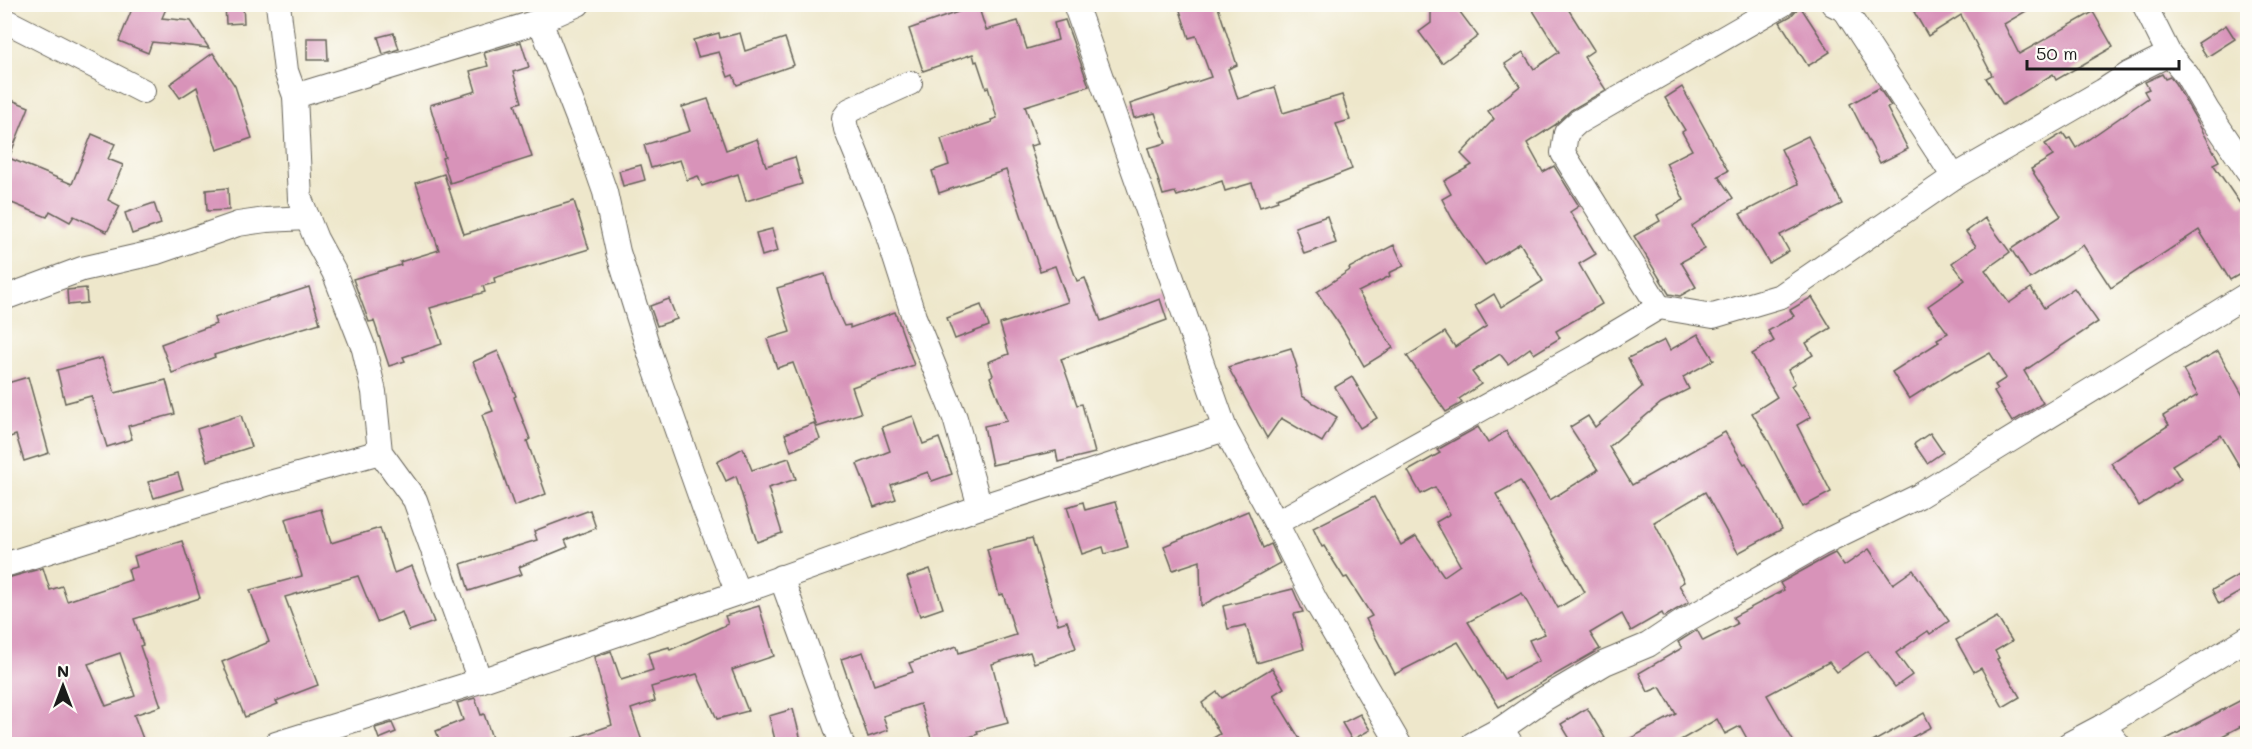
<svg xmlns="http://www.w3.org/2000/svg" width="2252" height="749" font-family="Mali,sans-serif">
	<rect width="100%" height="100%" fill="#fdfcf7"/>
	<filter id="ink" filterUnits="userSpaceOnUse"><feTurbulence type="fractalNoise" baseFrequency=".0167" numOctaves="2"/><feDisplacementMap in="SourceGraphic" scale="12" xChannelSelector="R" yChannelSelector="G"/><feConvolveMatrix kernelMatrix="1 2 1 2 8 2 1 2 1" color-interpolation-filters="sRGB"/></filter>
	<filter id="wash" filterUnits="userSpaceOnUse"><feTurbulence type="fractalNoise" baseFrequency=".008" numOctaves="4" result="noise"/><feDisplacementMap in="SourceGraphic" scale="24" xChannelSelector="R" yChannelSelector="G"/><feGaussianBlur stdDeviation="1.35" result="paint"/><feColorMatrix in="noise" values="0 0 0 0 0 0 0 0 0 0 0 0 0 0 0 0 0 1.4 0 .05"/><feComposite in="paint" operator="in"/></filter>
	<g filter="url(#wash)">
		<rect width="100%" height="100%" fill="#eee7cb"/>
		<g id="blocks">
			<g fill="#d893b9" fill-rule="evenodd">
				<path d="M134 4H168L162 18 191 21 209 48 152 42 148 53 119 41Z"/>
				<path d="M225 4H243L244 23 226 24Z"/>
				<path d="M1178 4H1217L1237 65 1228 69 1238 99 1275 87 1283 113 1342 95 1350 120 1336 124 1352 169 1277 198 1278 201 1260 207 1252 183 1225 191 1222 181 1177 196 1175 192 1163 195 1148 148 1166 143 1155 113 1134 118 1130 104 1211 77 1196 36 1189 38Z"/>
				<path d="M1431 4H1454L1478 36 1442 63 1419 32 1431 23Z"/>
				<path d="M1529 4H1565L1594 50 1584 57 1606 90 1571 110 1555 125 1527 143 1543 172 1554 166 1579 206 1570 212 1596 254 1579 264 1602 304 1556 331 1560 338 1534 354 1530 348 1508 364 1500 354 1472 372 1481 384 1459 399 1462 403 1446 412 1407 356 1445 332 1455 347 1487 326 1475 306 1494 294 1501 307 1543 281 1520 243 1485 265 1452 218 1442 199 1451 194 1444 181 1472 165 1461 154 1494 119 1488 111 1520 86 1505 64 1523 52 1534 69 1559 52Z"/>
				<path d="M1927 4H2038L2004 24 2019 54 2093 12 2113 47 2056 80 2053 74 2003 105 1986 78 1992 75 1961 15 1928 36 1914 12Z"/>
				<path d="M978 5 986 30 1018 21 1027 49 1058 40 1054 23 1065 20 1089 86 1025 106 1038 144 1030 146 1056 223 1077 281 1085 278 1101 321 1160 299 1167 320 1061 359 1077 405 1082 404 1095 453 1058 462 1056 451 992 465 984 426 1007 421 990 377 993 375 988 362 1009 354 1000 324 1068 302 1055 266 1040 271 1006 170 939 193 932 171 949 165 941 139 992 122 991 120 997 118 988 87 986 88 977 61 975 62 973 54 923 71 909 29Z"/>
				<path d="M1800 6 1830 52 1808 66 1780 22 1791 16Z"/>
				<path d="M2226 25 2235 39 2207 57 2198 43Z"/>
				<path d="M394 33 399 49 383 54 378 37Z"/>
				<path d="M719 33 720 38 740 33 745 51 785 38 794 65 737 85 733 75 728 77 719 52 698 57 693 40Z"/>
				<path d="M307 38H327L328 60H307Z"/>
				<path d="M521 42 529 67 513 72 522 102 515 104 532 157 450 183 442 158 445 157 430 105 476 91 470 71 488 66 484 53Z"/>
				<path d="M213 53 235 86 252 138 217 150 197 87 180 98 170 84Z"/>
				<path d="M2162 74 2165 79 2170 77 2175 83 2196 119 2219 161 2213 164 2241 205 2247 201V270L2230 280 2199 230 2111 288 2083 245 2030 279 2011 249 2061 216 2031 169 2053 156 2045 144 2063 133 2067 139 2070 138 2076 148 2148 98 2144 91 2149 89 2145 82Z"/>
				<path d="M1682 87 1728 171 1718 176 1733 198 1692 226 1705 249 1681 262 1696 287 1680 296 1669 294 1634 236 1660 221 1657 215 1684 200 1666 163 1692 150 1682 132 1685 130 1665 98Z"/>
				<path d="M1879 88 1891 106 1887 108 1908 149 1880 163 1850 104Z"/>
				<path d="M4 97 29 107 9 158 72 184 92 134 115 144 108 159 123 165 108 200 120 206 107 232 74 216 70 222 50 211 47 217 4 200Z"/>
				<path d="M708 99 726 150 757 139 766 166 795 157 802 184 746 201 738 174 702 186 698 176 687 180 680 160 651 168 644 145 690 131 682 107Z"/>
				<path d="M1808 136 1842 204 1780 235 1789 251 1769 263 1740 214 1798 184 1781 149Z"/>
				<path d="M641 165 645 180 623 186 619 171Z"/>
				<path d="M444 174 464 234 574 201 589 249 494 278 495 283 483 286 485 292 430 308 442 344 403 357 405 361 389 366 374 321 369 322 353 279 401 265 400 262 439 250 416 183Z"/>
				<path d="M228 188 229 210 207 211 206 190Z"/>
				<path d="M154 203 161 224 132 234 125 213Z"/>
				<path d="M1327 216 1336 243 1304 254 1295 227Z"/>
				<path d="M1985 218 2010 252 1985 270 2009 303 2031 288 2044 308 2074 288 2098 322 2024 371 2043 403 2012 422 1994 392 1998 389 1995 385 2006 378 1990 353 1956 372 1955 370 1909 399 1892 372 1939 342 1937 339 1948 333 1928 306 1965 280 1952 263 1976 246 1966 232Z"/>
				<path d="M772 229 778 251 762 256 756 233Z"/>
				<path d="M1394 245 1404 266 1389 273 1390 276 1358 292 1393 348 1364 366 1342 328 1317 292 1350 270 1349 268Z"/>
				<path d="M825 274 833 302 844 326 850 325V328L895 312 914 365 852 387 861 413 817 427 793 363 777 368 767 339 790 332 777 288Z"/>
				<path d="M309 287 320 323 214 355 215 357 172 373 161 344 216 324 214 318Z"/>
				<path d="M86 288 87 303 68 305 67 290Z"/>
				<path d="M1812 297 1831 328 1806 343 1813 355 1788 370 1795 383 1791 386 1811 417 1797 425 1831 492 1803 507 1767 438 1752 413 1777 397 1752 354 1774 341 1768 331 1794 316 1790 310Z"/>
				<path d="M669 299 677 319 657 326 650 306Z"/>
				<path d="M981 305 989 326 955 339 947 318Z"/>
				<path d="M1698 334 1714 360 1683 377 1689 389 1661 403 1609 447 1632 485 1725 432 1744 464 1746 463 1782 529 1738 553 1705 492 1654 522 1684 582 1679 585 1689 602 1664 617 1662 613 1631 631 1622 614 1590 633 1600 649 1499 707 1458 642 1395 674 1366 619 1372 616 1347 577 1344 578 1324 546 1322 547 1313 528 1374 497 1401 545 1416 536 1444 576 1460 565 1436 522 1450 514 1435 487 1421 494 1408 471 1440 453 1437 450 1478 427 1488 443 1506 431 1550 500 1598 470 1570 427 1588 416 1595 427 1642 387 1628 358 1665 340 1670 350ZM1520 481 1585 592 1558 608 1496 494ZM1522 593 1545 634 1529 640 1539 661 1504 679 1468 622Z"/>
				<path d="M1291 348 1297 367 1296 368 1302 396 1337 417 1322 442 1281 418 1267 438 1228 367Z"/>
				<path d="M498 351 516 396 514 397 530 439 527 441 546 494 514 506 482 415 493 411 473 362Z"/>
				<path d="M2218 351 2247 403V479L2221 435 2172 465 2181 479 2139 506 2111 463 2169 425 2163 416 2198 395 2183 370Z"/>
				<path d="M102 358 115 393 166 380 175 414 128 426 132 439 107 447 91 396 65 403 57 370Z"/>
				<path d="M28 377 49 453 24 461 16 435 4 439V384Z"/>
				<path d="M1352 377 1377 418 1360 428 1335 387Z"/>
				<path d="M241 415 251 447 207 461 197 429Z"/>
				<path d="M913 416 923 444 939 438 952 474 932 481 928 472 891 485 896 499 874 507 857 464 890 451 882 427Z"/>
				<path d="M814 423 820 439 791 451 785 434Z"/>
				<path d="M1930 433 1943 452 1927 463 1914 444Z"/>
				<path d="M743 448 752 470 789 458 796 479 768 488 782 533 757 542 736 476 726 481 717 462Z"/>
				<path d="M178 473 183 489 154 498 148 482Z"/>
				<path d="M1083 502 1085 510 1115 502 1128 547 1105 554 1103 547 1082 554 1067 507Z"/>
				<path d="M321 509 331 543 380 528 394 573 412 566 434 622 409 631 402 612 377 622 358 576 285 597 318 685 276 701 278 704 245 717 222 662 269 642 250 590 302 576 285 519Z"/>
				<path d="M590 510 596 528 565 540 568 547 519 567 522 574 469 591 461 564 537 540 534 531Z"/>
				<path d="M1248 511 1263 548 1271 544 1280 563 1201 606 1200 561 1173 570 1164 546Z"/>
				<path d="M1032 538 1058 624 1067 621 1076 648 1034 663 1030 652 992 664 1008 723 977 731 978 734 950 744H933L920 704 883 716 888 730 868 737 841 659 863 652 874 685 913 672 909 663 957 646 959 653 1016 635 1003 594 999 595 987 549Z"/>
				<path d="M182 541 200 598 134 619 143 645 140 646 161 706 134 715 145 744H4V579L43 568 50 590 62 586 67 601 131 580 128 569 137 567 134 556ZM120 653 135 696 106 706 88 664Z"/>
				<path d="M1869 549 1893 584 1913 570 1949 621 1930 634 1928 631 1896 653 1912 675 1895 687 1868 651 1837 672 1829 662 1767 695 1795 744H1750L1740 726 1725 734 1717 719 1674 744H1620L1676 714 1660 687 1648 692 1639 673 1682 648 1678 642 1697 630 1703 641 1737 624 1733 617 1784 590 1780 583 1827 557 1835 553 1844 566Z"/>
				<path d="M930 569 943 608 920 616 907 577Z"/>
				<path d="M2247 570V588L2219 604 2212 590Z"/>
				<path d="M1293 589 1303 612 1294 614 1304 649 1257 663 1246 625 1228 629 1223 606Z"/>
				<path d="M759 606 774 656 732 670 748 711 717 719 697 674 651 687 655 701 631 709 643 744H564L563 742 612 725 594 657 611 651 621 680 653 670 648 653 669 647 670 650 728 624 725 616Z"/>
				<path d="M1997 617 2012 641 1995 651 1999 658 1997 659 2020 697 2003 707 1981 668 1974 672 1956 640Z"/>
				<path d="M1272 668 1284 688 1273 695 1303 744H1203L1220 734 1202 703 1217 692 1222 698Z"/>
				<path d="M2247 697V723L2207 744H2157Z"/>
				<path d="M475 698 481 715 484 714 494 744H441L436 731 463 720 457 703Z"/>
				<path d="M1587 708 1605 738 1594 744H1573L1561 724Z"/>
				<path d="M793 709 802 744H776L769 716Z"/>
				<path d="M1924 713 1931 727 1900 744H1869Z"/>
				<path d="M1360 714 1370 730 1352 740 1342 723Z"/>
				<path d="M392 723 396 732 379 739 375 728Z"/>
			</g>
		</g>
	</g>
	<g filter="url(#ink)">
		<use href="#blocks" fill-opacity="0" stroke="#666359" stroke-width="1.5"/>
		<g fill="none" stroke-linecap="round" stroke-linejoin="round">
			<defs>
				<g id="street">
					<path d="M278 4 286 71 295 96 300 199 316 239 334 272 364 349 374 392 380 452 415 500 480 681"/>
					<path d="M1075 4 1225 429 1276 523 1315 600 1399 744"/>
					<path d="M1833 4 1845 10 1954 177"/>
					<path d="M2144 4 2169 54"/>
					<path d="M4 20 143 91"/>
					<path d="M540 21 590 149 605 192 618 252 651 357 704 507 738 593"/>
					<path d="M910 83 850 110 844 118 846 129 882 217 914 317 955 418 980 507"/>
					<path d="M295 96 540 21 578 4"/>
					<path d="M4 298 82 269 157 252 238 224 266 220 308 218"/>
					<path d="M1659 307 1713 316 1781 296 1954 177 2103 91 2129 74 2169 54 2187 75 2207 110 2248 171"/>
					<path d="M1276 523 1582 353 1659 307 1563 153 1566 133 1578 122 1783 4"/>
					<path d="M4 565 266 484 380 452"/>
					<path d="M781 577 842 744"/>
					<path d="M2103 726 2118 744"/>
					<path d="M1501 729 1544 699 1605 663 1648 645 1681 623 1820 544 1919 496 2248 294"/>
					<path d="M276 744 480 681 738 593 980 507 1225 429"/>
					<path d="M1473 744 1501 729 1511 744"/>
					<path d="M2069 744 2103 726 2248 638"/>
				</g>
			</defs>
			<use href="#street" stroke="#666359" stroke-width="26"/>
			<use href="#street" stroke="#fff" stroke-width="24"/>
		</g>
	</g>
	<rect width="2252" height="749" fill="none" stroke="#fdfcf7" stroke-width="24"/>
	<g transform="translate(63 686)" stroke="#fdfcf7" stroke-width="4.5" paint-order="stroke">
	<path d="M0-4.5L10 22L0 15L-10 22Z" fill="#1c1c1c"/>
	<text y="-9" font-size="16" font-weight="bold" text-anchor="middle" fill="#1c1c1c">N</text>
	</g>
	<path d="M2027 60v9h152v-9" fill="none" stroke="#1c1c1c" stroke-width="3"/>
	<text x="2036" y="60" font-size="18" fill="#1c1c1c" stroke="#fdfcf7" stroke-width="4.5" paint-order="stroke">50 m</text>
</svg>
